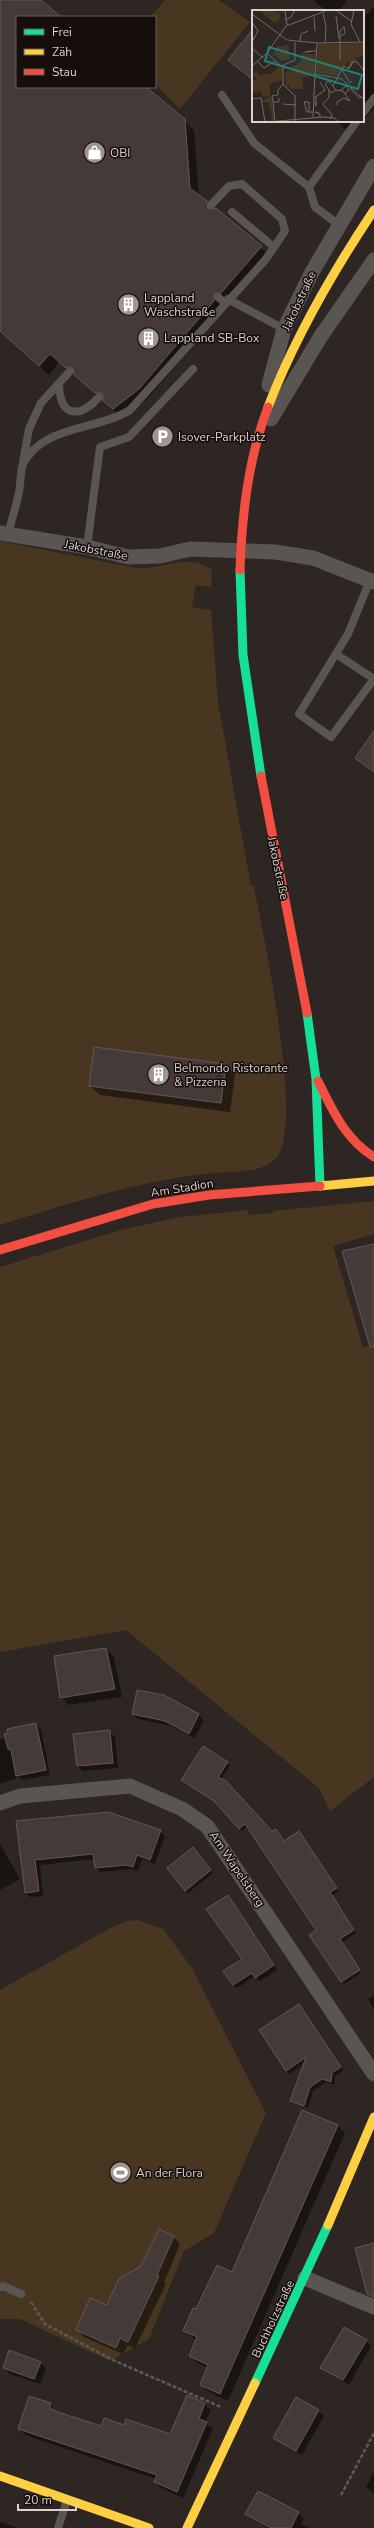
<svg xmlns="http://www.w3.org/2000/svg" width="374" height="2528" font-family="'Nunito Sans',sans-serif">
	<rect width="100%" height="100%" fill="#2e2623"/>
	<g fill="#483620">
		<path d="M165 0H219L250 22 180 109 155 84V17H150Z"/>
		<path d="M0 541 136 568C163 570 188 552 212 570L211 587 196 585 192 607 211 610 218 702 251 886H254C263 934 304 1121 277 1157 263 1174 233 1171 214 1173 140 1180 71 1203 0 1225Z"/>
		<path d="M374 1201V1234L333 1246 363 1347 374 1345V1777L330 1811 319 1788 126 1630 0 1652V1267L124 1229 181 1217 248 1210 249 1215 273 1213V1211Z"/>
		<path d="M138 1920 163 1929 192 1968 266 2113 214 2233 184 2251 149 2339 110 2361 20 2319H0V1990L114 1926 127 1921Z"/>
	</g>
	<g fill="#0007">
		<path d="M0 0H39L60 17H17V87H145L194 130 199 196 270 256 148 398 123 418 59 362 49 375 0 331Z"/>
		<path d="M313 0H347L339 11H327Z"/>
		<path d="M374 6V107L363 121V19Z"/>
		<path d="M253 31V81L230 60Z"/>
		<path d="M336 121H363L352 134Z"/>
		<path d="M374 732V773L356 758Z"/>
		<path d="M225 1065 235 1074 230 1112 100 1095 90 1086Z"/>
		<path d="M106 1649 114 1657 122 1697 69 1705 61 1697Z"/>
		<path d="M164 1696 199 1715 204 1721 194 1738 171 1726 138 1719 133 1714Z"/>
		<path d="M36 1724 41 1729 50 1775 22 1780 19 1777 0 1784V1740Z"/>
		<path d="M109 1731 115 1737 118 1768 83 1771 77 1766Z"/>
		<path d="M227 1763 230 1765 221 1779 272 1833 276 1830 284 1842 299 1832 339 1891 332 1895 356 1933 342 1942 361 1973 344 1984 310 1935 318 1930 248 1826 242 1831 217 1803 182 1780Z"/>
		<path d="M17 1822 160 1831 165 1836 155 1864 142 1859 138 1871 132 1869 100 1872 96 1867 95 1859 40 1865 43 1896 30 1897 25 1893Z"/>
		<path d="M0 1844 20 1879 0 1890Z"/>
		<path d="M195 1851 213 1873 188 1893 168 1869Z"/>
		<path d="M231 1900 277 1970 260 1981 255 1976 237 1988 233 1985 244 1959Z"/>
		<path d="M374 1995V2009L368 1999Z"/>
		<path d="M299 2006 343 2071 335 2076 334 2085 326 2082 313 2091 308 2108 291 2101 305 2063 290 2074 286 2070Z"/>
		<path d="M337 2125 345 2133 228 2401 209 2392 201 2385 208 2368 198 2363 190 2356 196 2340 184 2331 197 2310 233 2273Z"/>
		<path d="M173 2237 180 2244 164 2282 166 2284 135 2348 128 2345 123 2354 84 2337 77 2329 108 2306 142 2267Z"/>
		<path d="M366 2341 371 2346 349 2385 322 2367Z"/>
		<path d="M40 2362 46 2368 40 2384 10 2374 4 2368Z"/>
		<path d="M30 2397 51 2404 56 2413 102 2428 124 2426 171 2435 204 2404 211 2410 205 2423 213 2429 183 2498 161 2488 155 2482 156 2479 25 2435 19 2429Z"/>
		<path d="M318 2411 324 2416 302 2455 275 2438Z"/>
		<path d="M374 2471V2494L366 2487Z"/>
		<path d="M298 2513 304 2519 301 2524 310 2528H268L246 2514Z"/>
		<path d="M0 2522 19 2528H0Z"/>
	</g>
	<g fill="#463a38" stroke="#605857">
		<path d="M0 0H41L61 17H17V87H146L185 119 190 188 207 201 208 209 216 208 262 246 221 293 214 294V301L139 389 113 409 103 401V393H95L74 375 73 367 66 368 50 354 39 366 0 331Z"/>
		<path d="M253 29V80L228 60Z"/>
		<path d="M374 731V772L355 758Z"/>
		<path d="M94 1047 226 1064 221 1103 89 1086Z"/>
		<path d="M374 1244V1346L370 1347 342 1251Z"/>
		<path d="M106 1648 115 1689 60 1698 54 1656Z"/>
		<path d="M137 1690 164 1695 199 1714 189 1734 165 1721 132 1714Z"/>
		<path d="M36 1723 46 1770 16 1776 11 1750 8 1749 4 1734 8 1733 7 1729Z"/>
		<path d="M110 1730 113 1763 77 1766 73 1734Z"/>
		<path d="M203 1746 228 1762 218 1777 226 1781 272 1831 276 1829 284 1841 299 1831 337 1888 330 1892 354 1930 340 1939 360 1970 341 1982 309 1935 316 1930 245 1824 239 1829 214 1801 181 1780Z"/>
		<path d="M108 1812 161 1830 150 1860 137 1855 133 1867 126 1865 95 1868 93 1854 35 1860 39 1891 25 1893 16 1821Z"/>
		<path d="M193 1847 211 1870 185 1891 167 1868Z"/>
		<path d="M228 1895 274 1965 255 1978 252 1973 233 1985 223 1971 242 1959 206 1909Z"/>
		<path d="M299 2004 341 2067 332 2073 331 2082 322 2079 310 2087 304 2106 290 2101 306 2057 286 2071 259 2030Z"/>
		<path d="M302 2110 338 2125 220 2394 200 2385 208 2365 189 2356 197 2337 183 2331 193 2308 196 2309 217 2265 232 2272Z"/>
		<path d="M159 2229 174 2236 157 2275 159 2276 128 2342 120 2338 116 2348 76 2330 90 2298 107 2305 119 2279 141 2266Z"/>
		<path d="M374 2243V2297L367 2294 355 2248Z"/>
		<path d="M344 2327 367 2340 343 2380 320 2368Z"/>
		<path d="M9 2350 41 2362 34 2379 3 2368Z"/>
		<path d="M187 2395 205 2403 199 2419 207 2422 177 2492 154 2482 157 2475 18 2429 29 2396 51 2403 50 2408 58 2412 101 2426 104 2418 124 2425 126 2419 170 2434Z"/>
		<path d="M296 2397 319 2410 296 2451 273 2438Z"/>
		<path d="M258 2491 299 2512 291 2528H271L245 2514Z"/>
	</g>
	<g fill="none" stroke-linecap="round" stroke-linejoin="round">
		<g stroke="#5e5a59" stroke-width="2.5" stroke-dasharray="4 2" stroke-linecap="butt">
			<path d="M31 2302 45 2324 115 2361 221 2407"/>
			<path d="M341 2495 374 2433"/>
		</g>
		<g stroke="#585553" stroke-width="8">
			<path d="M222 95 254 143 309 187 315 207 339 225"/>
			<path d="M363 113 374 98"/>
			<path d="M309 187 357 121"/>
			<path d="M232 212 274 247"/>
			<path d="M218 297 225 303"/>
			<path d="M228 299 284 329"/>
			<path d="M59 386C61 418 80 418 99 397"/>
			<path d="M23 462 29 429 41 403 70 371"/>
			<path d="M8 533C12 520 16 506 19 492 21 483 20 472 23 464 43 425 96 431 130 410L266 259 285 231 282 219 242 184 229 186 211 205"/>
			<path d="M87 547 100 447 129 437 193 369"/>
			<path d="M336 654 374 679 331 737 299 714 348 634 370 580"/>
			<path d="M0 2287 3 2286 21 2294"/>
			<path d="M58 2528 67 2500"/>
		</g>
		<g stroke="#585553" stroke-width="15">
			<path d="M269 385 284 329 311 274 374 166"/>
			<path d="M271 419 321 336 374 260"/>
			<path d="M0 533 87 547 128 557 160 556 190 549 275 552 313 558 374 582"/>
			<path d="M0 1803 20 1796 130 1786 182 1809 207 1826 374 2074"/>
			<path d="M305 2278 374 2307"/>
		</g>
		<g stroke="#16e098" stroke-width="9">
			<path d="M240 570 243 655 261 776"/>
			<path d="M307 1013 316 1079 320 1186"/>
			<path d="M255 2383 328 2225"/>
		</g>
		<g stroke="#ffcf43" stroke-width="9">
			<path d="M268 407C295 337 332 273 374 210"/>
			<path d="M320 1186 374 1181"/>
			<path d="M328 2225 374 2117"/>
			<path d="M0 2476 149 2528"/>
			<path d="M187 2528 255 2383"/>
		</g>
		<g stroke="#f24e42" stroke-width="9">
			<path d="M240 570C242 514 248 460 268 407"/>
			<path d="M261 776 307 1013"/>
			<path d="M318 1081C333 1111 345 1139 374 1157"/>
			<path d="M0 1250 153 1204 209 1195 320 1186"/>
		</g>
	</g>
	<defs>
		<symbol id="shop-disc" viewBox="-11 -11 22 22"><circle r="9.5" fill="#9e9592" stroke="#150e0d"/><path d="M-5-2.5h2.3a2.7 3.5 0 0 1 5.4 0H5L5.5 6h-11ZM-1.5-2.5h3a1.5 2.3 0 0 0-3 0Z" fill="#fff"/></symbol>
		<symbol id="building-disc" viewBox="-11 -11 22 22"><circle r="9.5" fill="#9e9592" stroke="#150e0d"/><path d="M-4-6H4V6H1V3H-1V6H-4ZM-2.5-4.3h1.7v1.8h-1.7ZM.8-4.3h1.7v1.8H.8ZM-2.5-1h1.7V.8h-1.7ZM.8-1h1.7V.8H.8Z" fill="#fff"/></symbol>
		<symbol id="parking-disc" viewBox="-11 -11 22 22"><circle r="9.5" fill="#9e9592" stroke="#150e0d"/><path d="M-3.5-5.5H1a3.5 3.5 0 0 1 0 7H-1V5.5H-3.5ZM-1-3.4V-.6H.8a1.4 1.4 0 0 0 0-2.8Z" fill="#fff"/></symbol>
		<symbol id="stadium-disc" viewBox="-11 -11 22 22"><circle r="9.5" fill="#9e9592" stroke="#150e0d"/><path d="M0-5a6.5 5 0 1 0 0 10a6.5 5 0 1 0 0-10ZM-3.5-1.8h7v3.6h-7Z" fill="#fff"/></symbol>
	</defs>
	<g fill-rule="evenodd">
		<use href="#shop-disc" x="82" y="140" width="25" height="25"/>
		<use href="#building-disc" x="116" y="292" width="25" height="25"/>
		<use href="#building-disc" x="136" y="326" width="25" height="25"/>
		<use href="#parking-disc" x="150" y="424" width="25" height="25"/>
		<use href="#building-disc" x="146" y="1062" width="25" height="25"/>
		<use href="#stadium-disc" x="108" y="2160" width="25" height="25"/>
	</g>
	<g text-anchor="middle" dominant-baseline="central" stroke-width="3" stroke-linejoin="round" paint-order="stroke">
		<g font-size="12" fill="#dbd1ce" stroke="#150e0d" text-anchor="start">
			<text x="110" y="153">OBI</text>
			<text x="144" y="298">Lappland<tspan x="144" dy="14">Waschstraße</tspan></text>
			<text x="164" y="338">Lappland SB-Box</text>
			<text x="178" y="437">Isover-Parkplatz</text>
			<text x="174" y="1068">Belmondo Ristorante<tspan x="174" dy="14">&amp; Pizzeria</tspan></text>
			<text x="136" y="2173">An der Flora</text>
		</g>
		<g font-size="12" fill="#dbd1ce" stroke="#150e0d">
			<text transform="translate(299 301) rotate(-65)">Jakobstraße</text>
			<text transform="translate(96 550) rotate(11)">Jakobstraße</text>
			<text transform="translate(278 868) rotate(78)">Jakobstraße</text>
			<text transform="translate(182 1188) rotate(-9)">Am Stadion</text>
			<text transform="translate(237 1869) rotate(56)">Am Wapelsberg</text>
			<text transform="translate(273 2319) rotate(-65)">Buchholzstraße</text>
		</g>
	</g>
	<g transform="translate(252 10)">
		<rect width="112" height="112" fill="#2e2623"/>
		<path d="M7 0H20L28 4V9L23 13ZM112 33V46L103 48 106 51 94 53 85 66 64 62 66 34ZM36 35 38 49 29 51 22 43 25 36ZM50 41 53 44H63L62 66 57 63 55 67 48 68 51 70V79H39L36 74 34 78 33 62 40 59V57L49 52ZM27 56 31 59 30 70 17 74 19 86 10 87 9 81 0 82V71L5 70 1 64 5 61 7 65 21 63ZM19 87 23 110 14 111 20 109 19 100 16 92 10 93V90Z" fill="#483620"/>
		<path fill="none" stroke="#736a67" stroke-width="1" d="M33 0 35 15M102 0 99 14 108 32M85 1 99 11M71 3 74 17 73 33M0 4 35 30 65 33 63 64 90 69 109 87M84 6 87 29M62 7 63 21M33 10 39 7 43 0M0 12 6 21 0 32M48 31 49 24 56 21M65 33 112 32M0 38 11 48M59 41 53 42 64 41M15 43 31 58V74L43 86V112M88 50V21L92 17 93 23 89 26M6 52 12 58 23 51M0 56 15 43 34 16 76 0M29 56 43 50V32M96 58 100 52H105L112 61M90 60 98 73 100 71M81 76 76 71 73 74 79 83 84 80M98 78 107 88 112 87M77 80V87L71 94 80 105 79 109M89 80 94 76 97 80 93 84M27 88V92H21L20 86 26 85V80L31 74M62 88 73 80 68 72M0 89 9 88 13 112M63 91 64 96V87M21 92 23 111M31 94 44 95M85 95V92L92 88 98 91 91 81 84 80 81 76 92 56 97 59 101 52M57 102V92H52L55 102H61M67 103 63 102 68 104V107M61 107 63 64M15 112 71 107 83 108 86 112"/>
		<path fill="#237f78" fill-opacity="0.15" stroke="#237f78" stroke-width="2" d="M17 37 110 65 106 79 13 51Z"/>
		<rect width="112" height="112" fill="none" stroke="#dbd1ce" stroke-width="2"/>
	</g>
	<rect x="16" y="16" width="140" height="72" fill="#150e0d" stroke="#645c5a"/>
	<rect x="24" y="29" width="20" height="6" fill="#16e098" stroke="#645c5a"/>
	<text x="52" y="36" font-size="12" fill="#dbd1ce">Frei</text>
	<rect x="24" y="49" width="20" height="6" fill="#ffcf43" stroke="#645c5a"/>
	<text x="52" y="56" font-size="12" fill="#dbd1ce">Zäh</text>
	<rect x="24" y="69" width="20" height="6" fill="#f24e42" stroke="#645c5a"/>
	<text x="52" y="76" font-size="12" fill="#dbd1ce">Stau</text>
	<path d="M18 2504v6h58v-6" fill="none" stroke="#dbd1ce" stroke-width="2"/>
	<text x="24" y="2504" font-size="12" fill="#dbd1ce" stroke="#150e0d" stroke-width="3" paint-order="stroke">20 m</text>
</svg>
